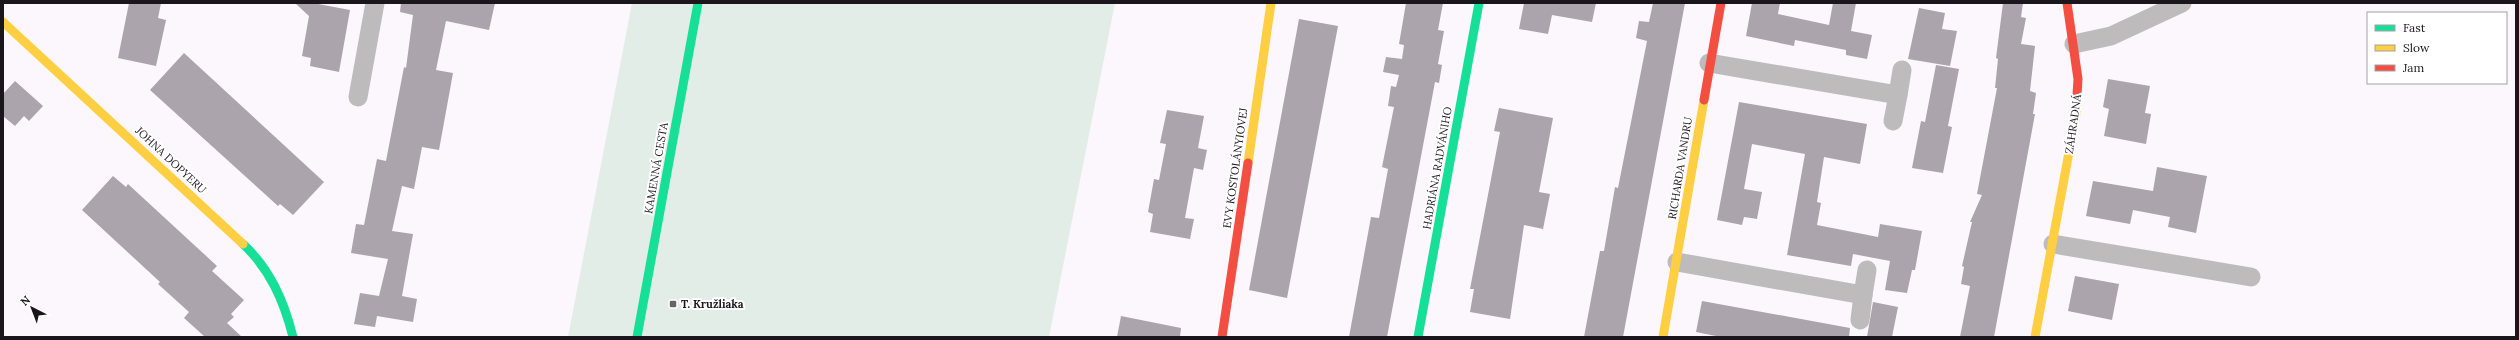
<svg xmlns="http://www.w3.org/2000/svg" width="2519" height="340" font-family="Lora,serif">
	<rect width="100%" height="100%" fill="#fbf7fc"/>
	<path fill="#e2ede7" d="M632 3H1115L1049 337H568Z"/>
	<g fill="#aba4ac">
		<path d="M129 3H161L158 18 166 20 156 66 118 58Z"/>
		<path d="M295 3H313L350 10 339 72 310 66 311 58 302 56 309 16Z"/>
		<path d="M401 3H495L489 30 446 21 436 70 453 73 439 150 422 147 414 189 402 186 392 231 413 234 402 296 417 299 413 322 377 316 375 327 354 324 360 293 379 296 388 259 351 253 356 224 364 225 377 159 386 161 404 67 406 68 413 15 400 12Z"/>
		<path d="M1406 3H1443L1438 30 1444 31 1438 64 1442 65 1439 83 1435 82 1387 337H1349L1371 217 1379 218 1388 169 1382 167 1394 107 1388 106 1391 86 1396 87 1399 75 1383 72 1386 57 1402 59 1404 45 1399 44Z"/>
		<path d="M1524 3H1596L1592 22 1552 15 1548 34 1519 29Z"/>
		<path d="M1653 3H1685L1623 337H1584L1600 251H1604L1615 187 1618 188 1647 41 1636 38 1639 21 1649 22Z"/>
		<path d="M1752 3H1780L1778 14 1829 25 1833 3H1856L1851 31 1872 35 1867 59 1846 55V50L1795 40 1794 46 1746 36Z"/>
		<path d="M2003 3H2023L2021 17 2026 18 2021 44 2035 46 2030 91 2036 93 2033 114H2035L1994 337H1960L1970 286 1961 284 1964 267 1962 266 1972 222H1970L1982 195 1977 194 1997 88H1995L1998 59 1996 58Z"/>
		<path d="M1919 8 1945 13 1942 29 1957 31 1950 66 1908 59Z"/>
		<path d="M1299 19 1338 26 1287 298 1249 290Z"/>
		<path d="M184 53 324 182 293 215 280 204 278 206 150 90Z"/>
		<path d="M1936 65 1959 69 1948 126 1952 127 1943 173 1912 168 1921 121 1925 122Z"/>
		<path d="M2108 79 2150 86 2145 113 2151 114 2146 144 2104 136 2109 109 2103 107Z"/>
		<path d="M15 81 43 106 29 121 24 116 15 126 3 116V94Z"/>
		<path d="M1739 102 1867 124 1860 164 1824 157 1817 202 1821 203 1817 225 1878 237 1880 224 1922 231 1915 270H1912L1907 293 1885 290 1890 261 1853 254 1851 266 1787 255 1805 154 1752 144 1744 189 1762 192 1757 219 1744 217 1742 225 1717 220Z"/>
		<path d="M1499 108 1553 118 1539 192 1550 194 1543 229 1524 225 1510 319 1470 312 1474 289H1470L1500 132 1494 131Z"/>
		<path d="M1167 110 1204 116 1198 148 1207 150 1203 170 1194 168 1185 218 1194 219 1190 239 1150 232 1153 214 1148 212 1154 179 1159 180 1166 144 1160 143Z"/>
		<path d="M2157 167 2207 176 2196 233 2168 227 2170 217 2133 210 2130 224 2086 216 2093 181 2153 191Z"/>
		<path d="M113 176 126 187 128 184 217 266 212 271 244 300 231 314 234 317 227 323 242 337H205L184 318 189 312 158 284 160 282 82 210Z"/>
		<path d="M2075 276 2119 284 2112 320 2068 311Z"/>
		<path d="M1702 301 1850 328 1849 337H1721L1696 332Z"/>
		<path d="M1873 302 1898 307 1892 337H1867Z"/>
		<path d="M1121 316 1181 328 1180 337H1117Z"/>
	</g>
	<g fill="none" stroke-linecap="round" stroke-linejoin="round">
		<g stroke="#bebbbd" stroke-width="19">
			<path d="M2074 44 2111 36 2182 3"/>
			<path d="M1709 63 1898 95 1902 70"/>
			<path d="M358 97 375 3"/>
			<path d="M1893 121 1898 95"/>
			<path d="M2053 244 2251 277"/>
			<path d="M1677 262 1863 295 1860 320"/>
			<path d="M1863 295 1867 270"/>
		</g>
		<g stroke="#16e098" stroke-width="9">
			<path d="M243 244C270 269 284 301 293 337"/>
			<path d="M637 337 698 3"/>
			<path d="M1418 337 1479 3"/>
		</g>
		<g stroke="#ffcf43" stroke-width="9">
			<path d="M3 22 243 244"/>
			<path d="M1248 163 1271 3"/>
			<path d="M1663 337 1704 100"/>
			<path d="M2035 337 2076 114 2077 95"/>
		</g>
		<g stroke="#f24e42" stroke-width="9">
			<path d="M2067 3 2078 79 2077 95"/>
			<path d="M1704 100 1721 3"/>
			<path d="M1222 337 1248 163"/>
		</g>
	</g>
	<rect fill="#69646a" stroke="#fff" stroke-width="1.5" x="669" y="300" width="8" height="8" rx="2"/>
	<g text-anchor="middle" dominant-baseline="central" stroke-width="4" stroke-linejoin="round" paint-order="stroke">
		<g font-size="11" fill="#1b151c" stroke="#fff">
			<text transform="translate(2073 124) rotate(-82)">ZÁHRADNÁ</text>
			<text transform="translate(171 160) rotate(43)">JOHNA DOPYERU</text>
			<text transform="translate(656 168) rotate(-80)">KAMENNÁ CESTA</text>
			<text transform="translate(1235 168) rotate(-82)">EVY KOSTOLÁNYIOVEJ</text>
			<text transform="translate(1437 168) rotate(-80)">HADRIÁNA RADVÁNIHO</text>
			<text transform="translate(1680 168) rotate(-81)">RICHARDA VANDRU</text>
		</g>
		<g font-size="11" font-weight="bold" fill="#1b151c" stroke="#fff" text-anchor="start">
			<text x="681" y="304">T. Kružliaka</text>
		</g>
	</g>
	<rect width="2519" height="340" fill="none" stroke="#1b151c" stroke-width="8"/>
	<rect x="2367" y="12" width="140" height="72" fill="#ffffff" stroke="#a4a1a4"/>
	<rect x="2375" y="25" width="20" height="6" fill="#16e098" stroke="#a4a1a4"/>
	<text x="2403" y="32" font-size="12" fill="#1b151c">Fast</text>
	<rect x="2375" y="45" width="20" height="6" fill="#ffcf43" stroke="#a4a1a4"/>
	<text x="2403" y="52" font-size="12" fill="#1b151c">Slow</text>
	<rect x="2375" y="65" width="20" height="6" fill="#f24e42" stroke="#a4a1a4"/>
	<text x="2403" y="72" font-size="12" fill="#1b151c">Jam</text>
	<g transform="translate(32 308) rotate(318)" stroke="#ffffff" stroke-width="3" paint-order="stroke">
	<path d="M0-3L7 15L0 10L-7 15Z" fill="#1b151c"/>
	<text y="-6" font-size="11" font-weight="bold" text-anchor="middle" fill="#1b151c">N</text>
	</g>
</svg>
